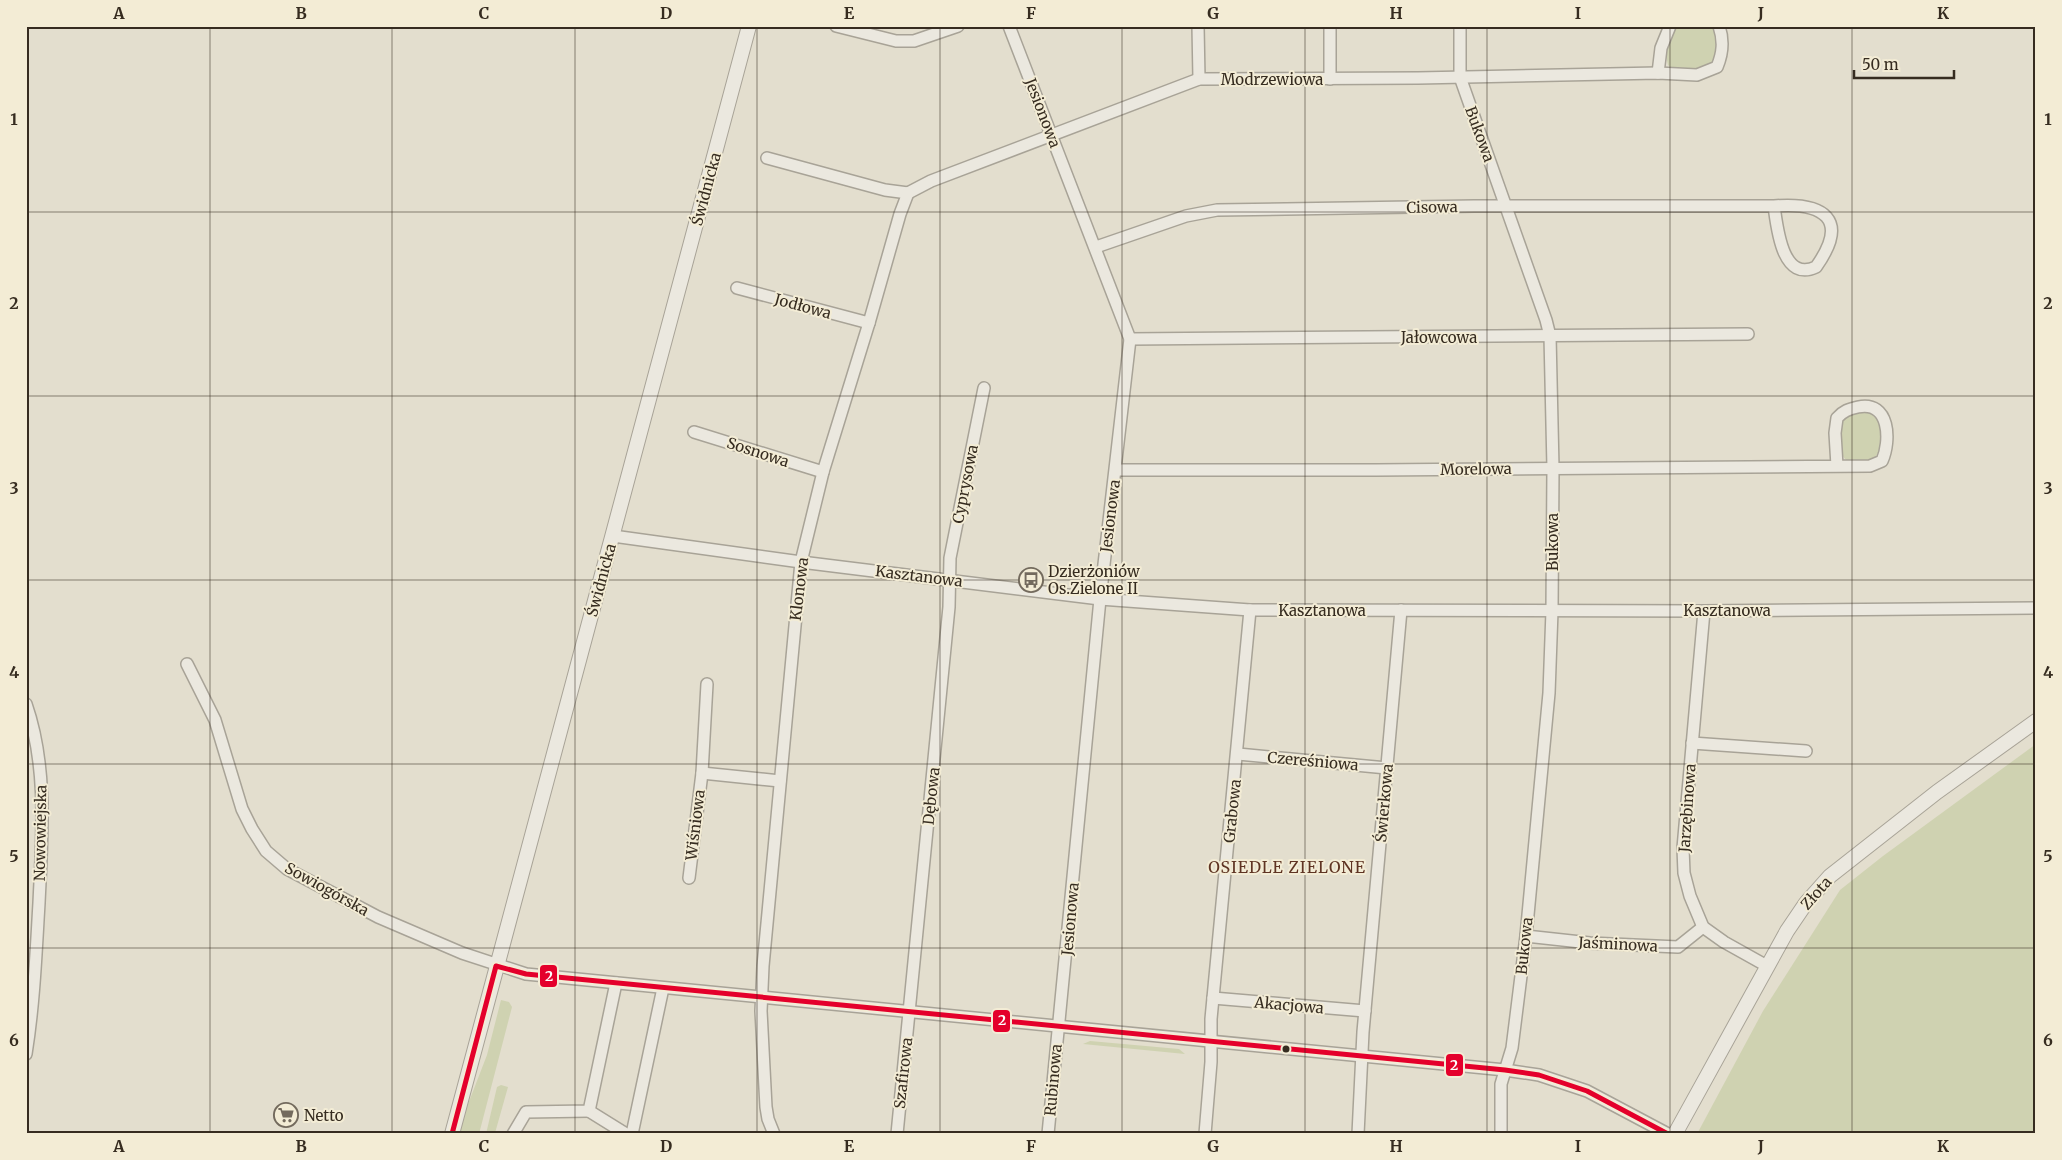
<svg xmlns="http://www.w3.org/2000/svg" width="2062" height="1160" font-family="Merriweather,serif">
	<rect width="100%" height="100%" fill="#e3dece"/>
	<g fill="#cfd2b1">
		<path d="M1676 26H1712C1715 34 1716 41 1716 50 1715 73 1688 69 1671 68L1668 65 1665 51Z"/>
		<path d="M1855 411 1871 412C1884 425 1886 449 1872 460 1865 461 1854 464 1848 461 1837 455 1836 430 1842 420 1845 416 1851 414 1855 411Z"/>
		<path d="M2036 744V1134H1697L1763 1011 1840 890 1883 856Z"/>
		<path d="M501 1000 509 1002 512 1007 479 1134H458L465 1112 487 1055Z"/>
		<path d="M1090 1041 1179 1049 1185 1054 1083 1044Z"/>
		<path d="M501 1085 508 1087 495 1133 502 1134H486L497 1087Z"/>
	</g>
	<g fill="none" stroke-linecap="round" stroke-linejoin="round">
		<defs>
			<g id="minor">
				<path d="M836 26 896 41H914L958 26"/>
				<path d="M1009 26 1130 339 1100 599 1048 1134"/>
				<path d="M1198 26 1199 79"/>
				<path d="M1330 26V79"/>
				<path d="M1460 26V77L1546 320 1550 336 1553 468 1552 611 1549 693 1526 936 1512 1048 1501 1084V1134"/>
				<path d="M1658 73 1661 48 1670 26"/>
				<path d="M767 158 885 190 908 193"/>
				<path d="M908 193 931 181 1199 79 1418 78 1658 73 1697 75 1717 67C1723 53 1724 41 1719 26"/>
				<path d="M1096 247 1186 216 1217 210 1474 206H1774C1824 202 1850 219 1816 267 1782 283 1777 227 1774 206"/>
				<path d="M737 288 869 323"/>
				<path d="M1130 339 1748 334"/>
				<path d="M694 432 823 472"/>
				<path d="M1116 470H1376L1870 466 1882 461C1891 441 1890 400 1858 407 1849 409 1843 411 1837 418L1835 433 1837 466"/>
				<path d="M613 536 801 562 1100 599 1250 610 1704 611 2036 608"/>
				<path d="M1704 611 1683 848 1684 873 1690 896 1703 927 1724 942 1767 966"/>
				<path d="M187 664 215 720 242 809 252 829 266 851 287 869 378 917 462 953 526 974 1505 1070 1539 1075 1587 1091 1668 1134"/>
				<path d="M26 704C48 767 42 837 39 903 36 953 34 1004 26 1054"/>
				<path d="M1692 743 1806 751"/>
				<path d="M1238 754 1387 768"/>
				<path d="M702 773 780 781"/>
				<path d="M689 878 702 773 707 684"/>
				<path d="M1526 936 1590 943 1678 947 1703 927"/>
				<path d="M1213 998 1365 1011"/>
				<path d="M589 1111 626 1134"/>
				<path d="M513 1134 526 1112 589 1111 616 983"/>
				<path d="M632 1134 663 988"/>
				<path d="M774 1134 768 1119 766 1107 761 1011 763 966 801 562 823 472 869 323 900 214 908 193"/>
				<path d="M897 1134 949 607 950 558 984 388"/>
				<path d="M1205 1134 1211 1062V1019L1250 610"/>
				<path d="M1358 1134 1363 1032 1401 610"/>
			</g>
			<g id="tertiary">
				<path d="M452 1134 749 26"/>
				<path d="M1675 1134 1787 931 1806 903 1830 876 1937 792 2036 721"/>
			</g>
		</defs>
		<use href="#minor" stroke="#a8a397" stroke-width="14"/>
		<use href="#tertiary" stroke="#a8a397" stroke-width="16"/>
		<use href="#minor" stroke="#ebe8df" stroke-width="11"/>
		<use href="#tertiary" stroke="#ebe8df" stroke-width="14"/>
		<defs>
			<path id="bus-1" d="M452 1134 496 966 526 974 1505 1070 1539 1075 1587 1091 1668 1134"/>
		</defs>
		<use href="#bus-1" stroke="#f3ecd5" stroke-width="9"/>
		<use href="#bus-1" stroke="#e4002b" stroke-width="5"/>
	</g>
	<path fill="none" stroke="#362c20" stroke-width="1" stroke-opacity="0.55" d="M210 26V1134M392 26V1134M575 26V1134M757 26V1134M940 26V1134M1122 26V1134M1305 26V1134M1487 26V1134M1670 26V1134M1852 26V1134M26 212H2036M26 396H2036M26 580H2036M26 764H2036M26 948H2036"/>
	<defs>
		<symbol id="bus-ring" viewBox="-11 -11 22 22"><circle r="9.5" fill="#f3ecd5" stroke="#736a5d" stroke-width="1.5"/><path d="M-5-6H5V4H4V6H2V4H-2V6H-4V4H-5ZM-3.5-4V0h7V-4ZM-3.5 1.2v1.5H-2V1.2ZM2 1.2v1.5H3.5V1.2Z" fill="#736a5d"/></symbol>
		<symbol id="supermarket-ring" viewBox="-11 -11 22 22"><circle r="9.5" fill="#f3ecd5" stroke="#736a5d" stroke-width="1.5"/><path d="M-6-5.5h2.5l.6 2H6L4.5 2H-2.5L-4.4-4H-6ZM-1.5 3.2a1.3 1.3 0 1 0 .1 0ZM3 3.2a1.3 1.3 0 1 0 .1 0Z" fill="#736a5d"/></symbol>
	</defs>
	<g fill-rule="evenodd">
		<use href="#bus-ring" x="1017" y="566" width="28" height="28"/>
		<use href="#supermarket-ring" x="272" y="1101" width="28" height="28"/>
	</g>
	<circle fill="#362c20" stroke="#f3ecd5" stroke-width="2" cx="1286" cy="1049" r="4.5"/>
	<g text-anchor="middle" dominant-baseline="central" stroke-width="4" stroke-linejoin="round" paint-order="stroke">
		<g font-size="15" fill="#362c20" stroke="#f3ecd5">
			<text x="1272" y="79">Modrzewiowa</text>
			<text transform="translate(1043 113) rotate(69)">Jesionowa</text>
			<text transform="translate(1480 134) rotate(70)">Bukowa</text>
			<text transform="translate(706 189) rotate(-75)">Świdnicka</text>
			<text transform="translate(1432 207) rotate(-1)">Cisowa</text>
			<text transform="translate(803 306) rotate(15)">Jodłowa</text>
			<text x="1439" y="337">Jałowcowa</text>
			<text transform="translate(758 452) rotate(18)">Sosnowa</text>
			<text transform="translate(1476 469) rotate(-1)">Morelowa</text>
			<text transform="translate(965 484) rotate(-79)">Cyprysowa</text>
			<text transform="translate(1110 516) rotate(-83)">Jesionowa</text>
			<text transform="translate(1552 542) rotate(-90)">Bukowa</text>
			<text transform="translate(919 576) rotate(7)">Kasztanowa</text>
			<text transform="translate(601 580) rotate(-75)">Świdnicka</text>
			<text transform="translate(799 589) rotate(-83)">Klonowa</text>
			<text x="1322" y="610">Kasztanowa</text>
			<text x="1727" y="610">Kasztanowa</text>
			<text transform="translate(1313 761) rotate(5)">Czereśniowa</text>
			<text transform="translate(931 796) rotate(-84)">Dębowa</text>
			<text transform="translate(1384 803) rotate(-85)">Świerkowa</text>
			<text transform="translate(1687 808) rotate(-86)">Jarzębinowa</text>
			<text transform="translate(1232 811) rotate(-84)">Grabowa</text>
			<text transform="translate(695 825) rotate(-83)">Wiśniowa</text>
			<text transform="translate(40 833) rotate(-89)">Nowowiejska</text>
			<text transform="translate(327 889) rotate(29)">Sowiogórska</text>
			<text transform="translate(1816 893) rotate(-49)">Złota</text>
			<text transform="translate(1070 919) rotate(-85)">Jesionowa</text>
			<text transform="translate(1618 944) rotate(3)">Jaśminowa</text>
			<text transform="translate(1524 946) rotate(-84)">Bukowa</text>
			<text transform="translate(1289 1005) rotate(5)">Akacjowa</text>
			<text transform="translate(903 1073) rotate(-84)">Szafirowa</text>
			<text transform="translate(1053 1080) rotate(-85)">Rubinowa</text>
		</g>
		<g font-size="15" fill="#362c20" stroke="#f3ecd5" text-anchor="start">
			<text x="1048" y="571">Dzierżoniów<tspan x="1048" dy="17">Os.Zielone II</tspan></text>
			<text x="304" y="1115">Netto</text>
		</g>
		<g font-size="16" letter-spacing="1" fill="#5f3423" stroke="#f3ecd5">
			<text x="1287" y="867">OSIEDLE ZIELONE</text>
		</g>
	</g>
	<g stroke="#f3ecd5" stroke-width="2">
		<rect x="539" y="964" width="19" height="24" rx="5" fill="#e4002b"/>
		<rect x="992" y="1009" width="19" height="24" rx="5" fill="#e4002b"/>
		<rect x="1445" y="1053" width="19" height="24" rx="5" fill="#e4002b"/>
	</g>
	<g font-size="14" text-anchor="middle" font-weight="bold" fill="#fff">
		<text x="549" y="981">2</text>
		<text x="1002" y="1025">2</text>
		<text x="1454" y="1070">2</text>
	</g>
	<rect width="2062" height="1160" fill="none" stroke="#f3ecd5" stroke-width="55"/>
	<path d="M1854 70v8h100v-8" fill="none" stroke="#362c20" stroke-width="2.5"/>
	<text x="1862" y="70" font-size="15" fill="#362c20" stroke="#f3ecd5" stroke-width="4" paint-order="stroke">50 m</text>
	<rect x="28" y="28" width="2006" height="1104" fill="none" stroke="#362c20" stroke-width="2"/>
	<g font-size="16" text-anchor="middle" font-weight="bold" fill="#362c20">
		<text x="119" y="19">A</text>
		<text x="301" y="19">B</text>
		<text x="484" y="19">C</text>
		<text x="666" y="19">D</text>
		<text x="849" y="19">E</text>
		<text x="1031" y="19">F</text>
		<text x="1213" y="19">G</text>
		<text x="1396" y="19">H</text>
		<text x="1578" y="19">I</text>
		<text x="1761" y="19">J</text>
		<text x="1943" y="19">K</text>
		<text x="14" y="125">1</text>
		<text x="2048" y="125">1</text>
		<text x="14" y="309">2</text>
		<text x="2048" y="309">2</text>
		<text x="14" y="494">3</text>
		<text x="2048" y="494">3</text>
		<text x="14" y="678">4</text>
		<text x="2048" y="678">4</text>
		<text x="14" y="862">5</text>
		<text x="2048" y="862">5</text>
		<text x="14" y="1046">6</text>
		<text x="2048" y="1046">6</text>
		<text x="119" y="1152">A</text>
		<text x="301" y="1152">B</text>
		<text x="484" y="1152">C</text>
		<text x="666" y="1152">D</text>
		<text x="849" y="1152">E</text>
		<text x="1031" y="1152">F</text>
		<text x="1213" y="1152">G</text>
		<text x="1396" y="1152">H</text>
		<text x="1578" y="1152">I</text>
		<text x="1761" y="1152">J</text>
		<text x="1943" y="1152">K</text>
	</g>
</svg>
